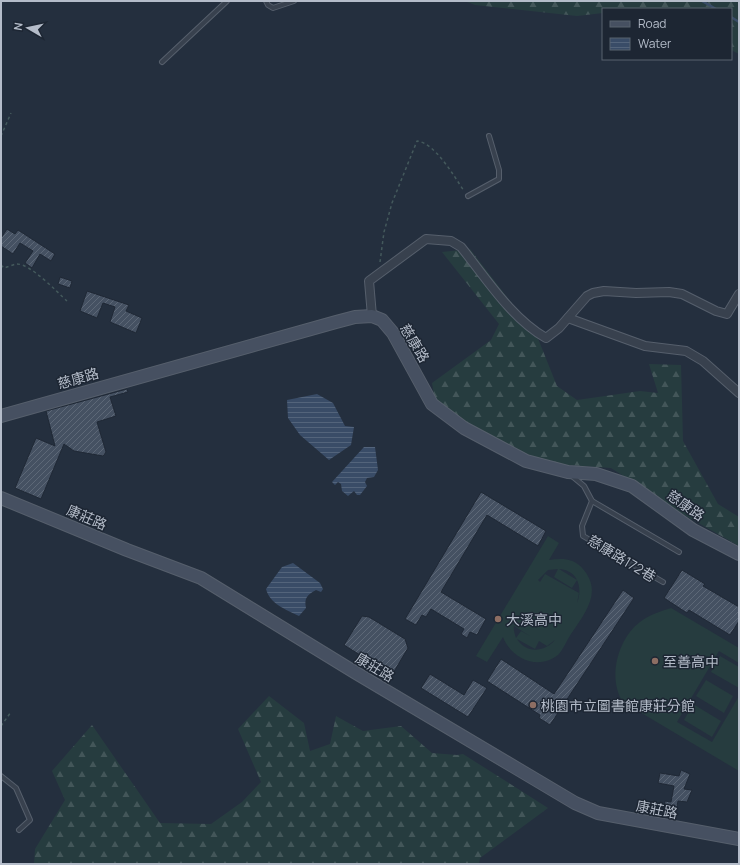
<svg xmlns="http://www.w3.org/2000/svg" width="740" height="865" font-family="Manrope,'Noto Sans TC',sans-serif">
	<defs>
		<pattern id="forest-firs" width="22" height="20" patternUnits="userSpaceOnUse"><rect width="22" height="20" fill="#263c3f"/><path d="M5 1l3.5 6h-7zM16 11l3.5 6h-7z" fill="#435659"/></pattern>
		<pattern id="water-rules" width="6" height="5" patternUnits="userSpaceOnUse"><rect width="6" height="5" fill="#394c67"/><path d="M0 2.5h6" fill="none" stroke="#53647b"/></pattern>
		<pattern id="building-hatch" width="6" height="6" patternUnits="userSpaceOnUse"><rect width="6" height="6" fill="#455162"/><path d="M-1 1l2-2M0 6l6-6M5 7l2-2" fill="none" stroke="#5d6877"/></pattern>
	</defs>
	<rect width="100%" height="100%" fill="#242f3e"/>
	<g fill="#263c3f" fill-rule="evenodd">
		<path d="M548 536 559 543 549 560C562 558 574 558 583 569 603 592 585 613 571 634 567 640 563 650 558 655 537 671 511 658 503 637L487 662 476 656ZM559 569C578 570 583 588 577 603L579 593 545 574 540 582 538 580 548 570 558 569 554 577 572 588 577 580ZM516 616 514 626 530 636 521 631 516 638C513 630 513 624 516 616ZM517 639 535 649 539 641 547 646 555 640C545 652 526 654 517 639Z"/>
		<path d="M671 608 739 648V663L719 651 677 722 712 742 739 696V771L623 702C607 679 618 638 640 622 649 615 661 611 671 608Z"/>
		<path d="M720 656 739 667V688L711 672Z"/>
		<path d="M706 680 733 696 724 713 696 696Z"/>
		<path d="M693 704 721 721 712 737 684 720Z"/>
	</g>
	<g fill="url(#forest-firs)">
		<path d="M465 1H739V54L731 50V9H603V13L577 16 475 5Z"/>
		<path d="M470 249 537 336 557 386 577 400 640 391 658 393 649 364 681 365 683 441 718 504 739 517V546L686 516 611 468 537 463 462 420 435 401 432 383 491 340 499 324 442 252Z"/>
		<path d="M269 696 304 723 310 751 330 744 336 716 363 731 401 726 432 753 457 755 463 754 548 808 480 858 479 864H34L35 849 65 800 52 771 92 725 160 823 211 824 242 802 261 782 238 729Z"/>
	</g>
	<g fill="url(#water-rules)">
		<path d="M317 394 333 403 345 426 354 427 351 445 329 460 300 435 288 418 287 400Z"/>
		<path d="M364 447H375L378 470 374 477 367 478 365 482 367 486 360 495H357L354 491 348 496 342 491 341 484 338 482 335 485 332 482Z"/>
		<path d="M293 563 320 583 323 589 321 592 316 590C307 595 304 598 306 608L299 616C285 609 270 604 266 589L282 567Z"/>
	</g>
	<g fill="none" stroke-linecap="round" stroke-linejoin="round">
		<g stroke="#394c67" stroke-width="2.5">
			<path d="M702 1 716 9"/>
			<path d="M731 17 739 22"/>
		</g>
	</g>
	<g fill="url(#building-hatch)" stroke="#1f2835">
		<path d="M7 229 15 234 18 230 55 254 51 261 40 254 32 268 25 263 33 251 20 243 13 254 1 246V238Z"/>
		<path d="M60 277 72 281 70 288 58 284Z"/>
		<path d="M87 291 129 305 126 311 142 318 136 333 110 322 115 307 103 303 97 318 80 311Z"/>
		<path d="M127 389 128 392 110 397 116 416 97 422 106 452 103 456 74 451 64 444 41 499 15 488 36 438 55 446 46 411Z"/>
		<path d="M481 492 546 531 538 546 487 515 441 592 486 619 477 635 470 632 467 638 461 634 464 629 431 609 426 617 422 615 416 625 405 619Z"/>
		<path d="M682 570 705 584 703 586 739 607V621L730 635 689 610 687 613 664 598Z"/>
		<path d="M623 590 634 598 550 725 539 718 540 715 487 681 501 659 554 694Z"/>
		<path d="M362 616 369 617 405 639 408 648 392 675 344 645Z"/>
		<path d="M430 674 464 695 473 680 487 688 468 717 421 688Z"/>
		<path d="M681 770 690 774 684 789 692 790 687 802 678 801 675 817 663 815 665 801 671 802 674 786 658 783 660 773 679 776Z"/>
	</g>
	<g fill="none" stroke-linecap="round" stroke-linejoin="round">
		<defs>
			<g id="lane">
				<path d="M266 1 268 5 273 8 294 1"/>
				<path d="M162 62 227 1"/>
				<path d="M468 196 499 179V170L489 136"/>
				<path d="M572 476 584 486 592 501 582 526 583 536 663 582"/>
				<path d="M592 501 679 552"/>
				<path d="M1 776 16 788 30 820 19 830"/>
			</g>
			<g id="street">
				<path d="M372 316 369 281 426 239 451 241 461 247C486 278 511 318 546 338L559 328 587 296 593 293 604 291 636 293 669 292 682 294 716 311 727 314 739 294"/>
				<path d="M568 318 645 346 686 351 703 361 739 393"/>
			</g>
			<g id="secondary">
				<path d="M1 416 336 322 355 317 372 316 382 320 393 333 432 404 464 428 526 461 568 472 596 474 632 486 693 530 739 554"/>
				<path d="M1 498 127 550 201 578 356 673 575 803 598 813 739 839"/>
			</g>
		</defs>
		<use href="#lane" stroke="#565f6c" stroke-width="6"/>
		<use href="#street" stroke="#565f6c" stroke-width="10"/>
		<use href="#secondary" stroke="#565f6c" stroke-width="14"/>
		<g stroke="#44595c" stroke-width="1.5" stroke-dasharray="3 3" stroke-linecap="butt">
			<path d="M1 136 11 113"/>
			<path d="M380 262 384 232 392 203 417 141C435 143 454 176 464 191"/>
			<path d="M1 265 4 268C8 267 12 265 16 264 30 263 57 292 67 301"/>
			<path d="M1 726 11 712"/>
			<path d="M5 864V863"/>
		</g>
		<use href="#lane" stroke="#38414e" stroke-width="4"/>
		<use href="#street" stroke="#38414e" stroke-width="8"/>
		<use href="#secondary" stroke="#465061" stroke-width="12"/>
	</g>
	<g fill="#8d6e63" stroke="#1d2633" stroke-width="1.5">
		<circle cx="498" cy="619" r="4"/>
		<circle cx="655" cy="661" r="4"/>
		<circle cx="533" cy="705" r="4"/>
	</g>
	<g text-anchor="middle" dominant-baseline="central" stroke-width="3" stroke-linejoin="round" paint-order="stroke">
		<g font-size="14" fill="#b4bcc9" stroke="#1d2633">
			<text transform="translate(415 343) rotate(59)">慈康路</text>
			<text transform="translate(78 378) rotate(-16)">慈康路</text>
			<text transform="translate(686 505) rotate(35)">慈康路</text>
			<text transform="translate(87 517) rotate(23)">康莊路</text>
			<text transform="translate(622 558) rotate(31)">慈康路172巷</text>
			<text transform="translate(375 667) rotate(31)">康莊路</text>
			<text transform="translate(657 809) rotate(11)">康莊路</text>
		</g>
		<g font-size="14" fill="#b4bcc9" stroke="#1d2633" text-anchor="start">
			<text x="506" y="619">大溪高中</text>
			<text x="663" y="661">至善高中</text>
			<text x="541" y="705">桃園市立圖書館康莊分館</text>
		</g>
	</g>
	<rect width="740" height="865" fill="none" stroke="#b4bcc9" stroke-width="4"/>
	<rect x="602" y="8" width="130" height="52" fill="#1d2633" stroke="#59626f"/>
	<rect x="610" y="21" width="20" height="6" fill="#465061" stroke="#59626f"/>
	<text x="638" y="28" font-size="12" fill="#b4bcc9">Road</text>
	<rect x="610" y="38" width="20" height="12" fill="url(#water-rules)" stroke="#59626f"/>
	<text x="638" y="48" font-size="12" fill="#b4bcc9">Water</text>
	<g transform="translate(28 28) rotate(279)" stroke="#1d2633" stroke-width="3" paint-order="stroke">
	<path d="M0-3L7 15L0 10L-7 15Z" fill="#b4bcc9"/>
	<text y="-6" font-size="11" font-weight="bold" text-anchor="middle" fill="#b4bcc9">N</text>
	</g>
</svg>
